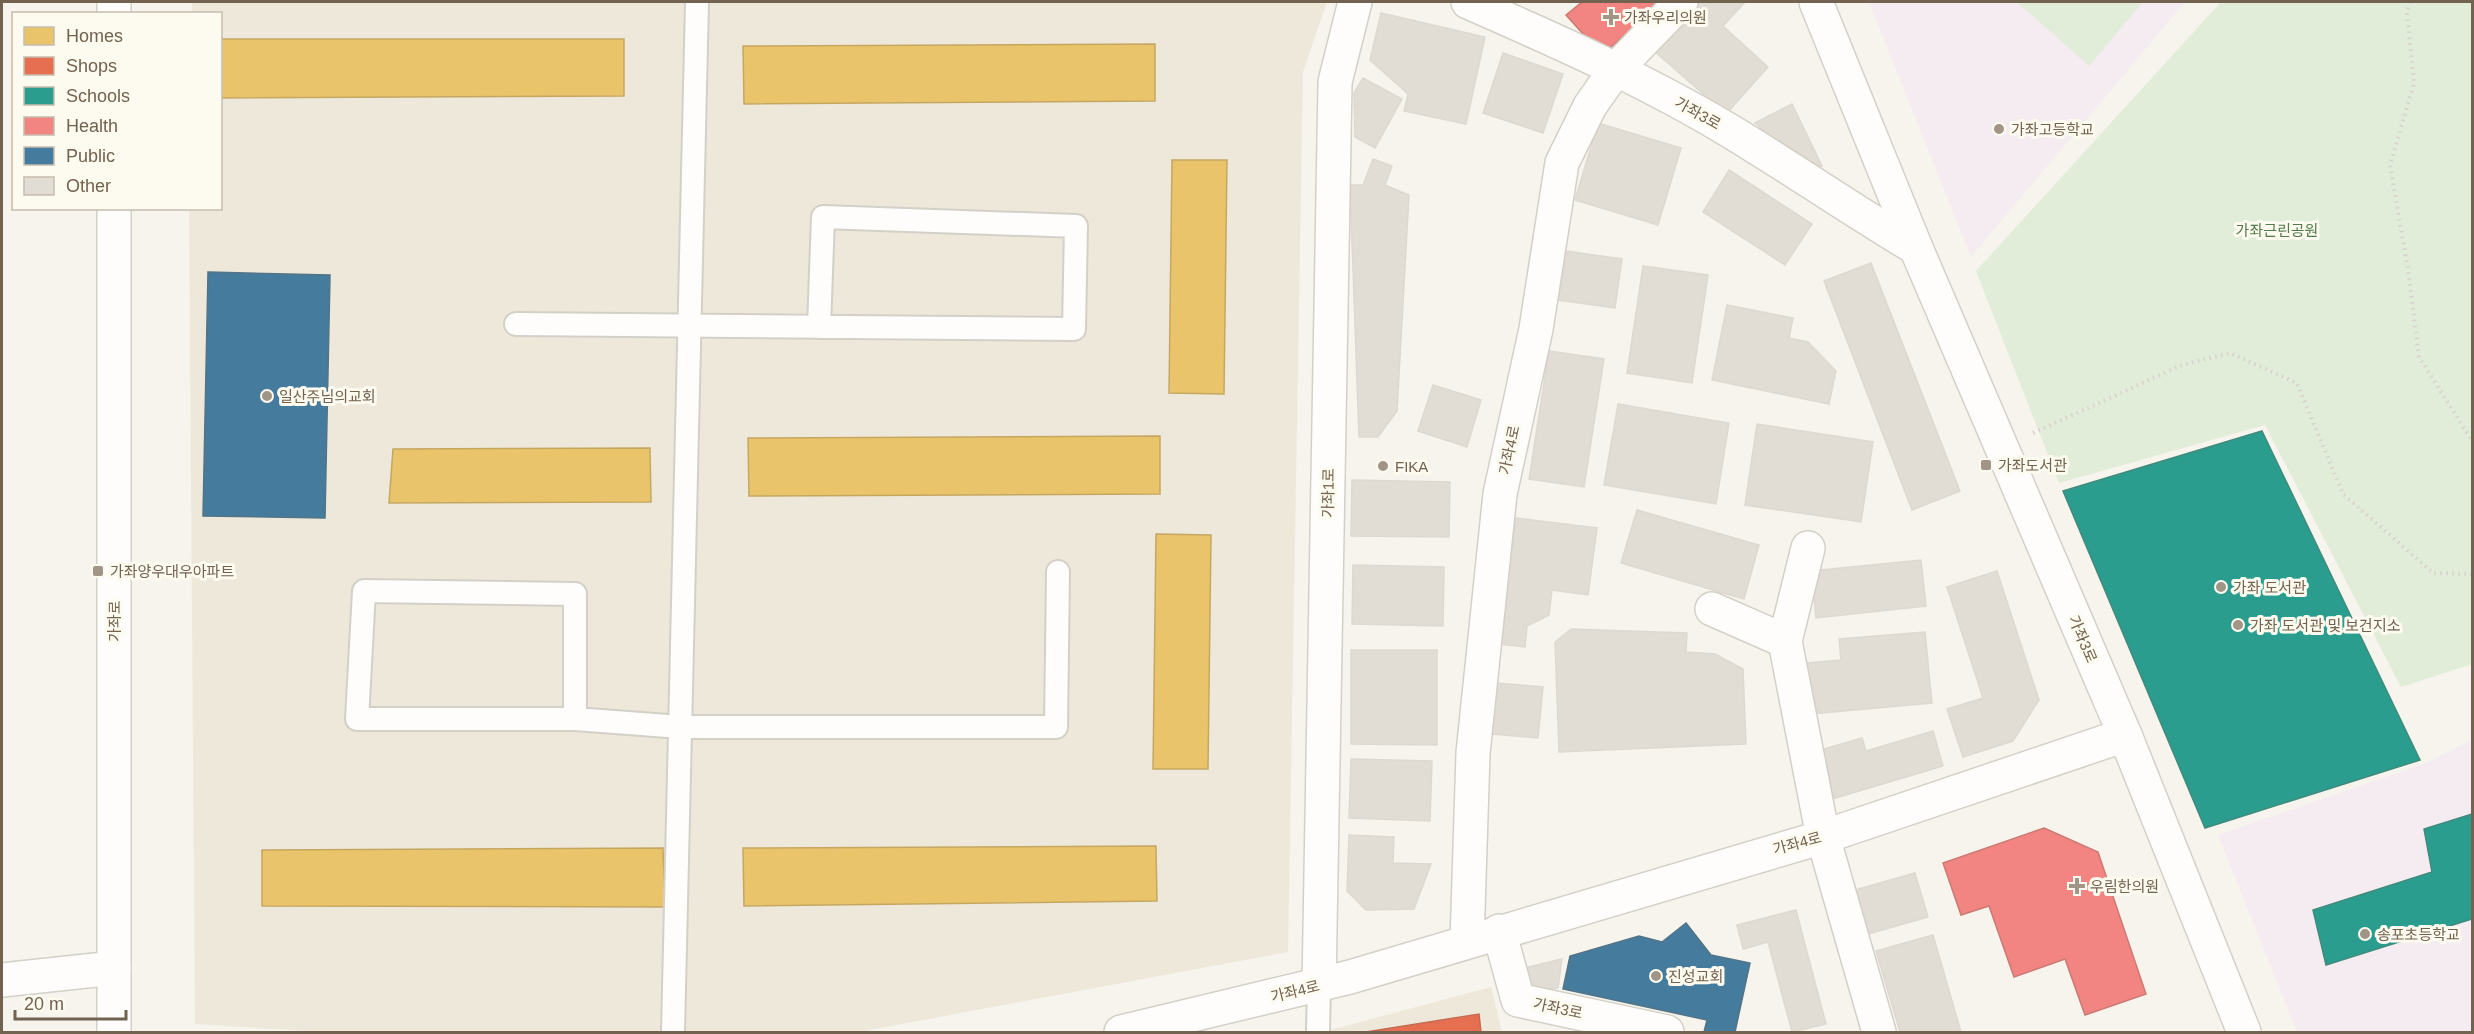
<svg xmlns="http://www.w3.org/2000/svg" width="2474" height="1034" font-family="Arial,'Noto Sans KR',sans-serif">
	<rect width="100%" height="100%" fill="#f6f4ed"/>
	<g fill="#eee8db">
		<path d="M192 2H1327L1303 72 1288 952 859 1032H325L195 1024 189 209 220 208V14L192 13Z"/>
		<path d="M1491 987 1502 1032H1323Z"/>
	</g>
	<g fill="#f5ecf2">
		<path d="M1869 2H2185L1971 257Z"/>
		<path d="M2472 740V1032H2297L2218 835 2429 762Z"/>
	</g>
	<g fill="#e1ecd9">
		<path d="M2017 2H2143L2089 66Z"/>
		<path d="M2221 2H2472V664L2401 687 2265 425 2059 483 1976 271Z"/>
	</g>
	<g fill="#e9c46a" stroke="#c5a762" stroke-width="1.5">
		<path d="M220 39H624V96L220 98Z"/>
		<path d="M1155 44V101L744 104 743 46Z"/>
		<path d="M1172 160H1227L1224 394 1169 393Z"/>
		<path d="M1160 436V494L749 496 748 438Z"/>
		<path d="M650 448 651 502 389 503 393 449Z"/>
		<path d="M1156 534 1211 535 1208 769H1153Z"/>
		<path d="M1156 846 1157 901 744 906 743 848Z"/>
		<path d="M663 848 665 907 262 906V850Z"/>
	</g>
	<path fill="#e76f51" stroke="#c46b51" stroke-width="1.5" d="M1479 1014 1481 1032H1366Z"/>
	<g fill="#2a9d8f" stroke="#408b7c" stroke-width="1.5">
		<path d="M2262 431 2420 760 2205 828 2063 491Z"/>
		<path d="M2472 814V919L2326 965 2313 910 2432 872 2424 829Z"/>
	</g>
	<g fill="#f28482" stroke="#cc7a73" stroke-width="1.5">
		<path d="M1582 2H1663L1602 55 1566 15Z"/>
		<path d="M2044 828 2098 852 2146 994 2085 1015 2065 959 2014 977 1989 906 1961 915 1943 863Z"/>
	</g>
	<g fill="#457b9d" stroke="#527486" stroke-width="1.5">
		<path d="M208 272 330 275 325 518 203 516Z"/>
		<path d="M1686 923 1711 955 1750 963 1735 1032H1704L1707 1020 1563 989 1570 956 1639 936 1662 942Z"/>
	</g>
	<g fill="#e1dcd4" stroke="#ded9d0" stroke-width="1.5">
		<path d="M1696 2H1745L1723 26 1768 67 1726 114 1653 50Z"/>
		<path d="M1381 13 1485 37 1466 124 1404 111 1408 94 1370 60Z"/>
		<path d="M1503 53 1563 74 1543 133 1483 113Z"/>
		<path d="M1363 78 1402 99 1375 148 1355 137 1354 93Z"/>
		<path d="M1792 104 1822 166 1811 171 1755 123Z"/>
		<path d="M1598 123 1681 148 1658 225 1575 200Z"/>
		<path d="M1373 159 1392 166 1385 185 1409 195 1397 411 1378 437H1359L1350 185H1363Z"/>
		<path d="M1729 170 1812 224 1785 265 1703 212Z"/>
		<path d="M1566 251 1622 259 1615 308 1558 300Z"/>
		<path d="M1871 263 1960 491 1912 510 1824 281Z"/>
		<path d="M1643 266 1708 275 1692 383 1627 373Z"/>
		<path d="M1727 305 1793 318 1789 338 1808 342 1836 371 1829 404 1712 380Z"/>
		<path d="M1549 351 1604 359 1584 487 1529 479Z"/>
		<path d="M1433 385 1481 400 1467 447 1418 431Z"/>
		<path d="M1618 404 1729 423 1716 504 1604 485Z"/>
		<path d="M1757 424 1873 442 1861 522 1745 505Z"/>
		<path d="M1352 480 1450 482 1449 537 1351 536Z"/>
		<path d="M1637 510 1759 545 1744 599 1621 563Z"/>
		<path d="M1516 518 1597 528 1588 595 1552 590 1549 615 1527 626 1525 647 1499 644Z"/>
		<path d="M1921 560 1926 606 1816 618 1811 571Z"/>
		<path d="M1353 565 1444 567 1443 626 1352 624Z"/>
		<path d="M1997 571 2039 700 2013 741 1963 757 1947 709 1983 698 1947 587Z"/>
		<path d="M1571 629 1687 633 1686 652 1715 654 1743 669 1746 744 1559 752 1555 642Z"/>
		<path d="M1925 632 1932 703 1811 714 1807 663 1841 660 1839 639Z"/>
		<path d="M1351 650H1437V745L1351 744Z"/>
		<path d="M1497 683 1543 687 1538 738 1492 734Z"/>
		<path d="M1933 731 1943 766 1832 799 1817 751 1862 738 1866 751Z"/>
		<path d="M1351 759 1432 761 1430 821 1349 818Z"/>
		<path d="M1349 835 1394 837 1393 863 1431 864 1414 909 1366 910 1347 891Z"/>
		<path d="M1915 873 1928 917 1868 934 1855 890Z"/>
		<path d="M1796 910 1826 1024 1792 1032 1768 942 1743 949 1737 925Z"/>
		<path d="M1933 935 1961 1032H1900L1876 951Z"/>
		<path d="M1562 959 1558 988 1527 996 1520 969Z"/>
	</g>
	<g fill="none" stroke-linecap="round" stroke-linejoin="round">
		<defs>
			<g id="lane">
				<path d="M516 324 1074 329 1076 226 823 217 819 327"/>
				<path d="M575 719V594L364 591 357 719H575L681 727H1056L1058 572"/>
				<path d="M673 1032 697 2"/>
				<path d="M1318 1032 1319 986"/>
			</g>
			<g id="street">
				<path d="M1468 2C1557 41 1647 81 1730 131 1793 169 1853 211 1916 248"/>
				<path d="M1808 548 1785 641 1823 837 1879 1032"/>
				<path d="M1712 609 1785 641"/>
				<path d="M1499 931 1518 1000 1667 1032"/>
				<path d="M1467 942 1473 753 1500 494 1536 329 1562 163 1590 106 1616 69 1681 2"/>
				<path d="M2 980 114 968"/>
			</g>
			<g id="secondary">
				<path d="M1816 2 1916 248 2125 735 2244 1032"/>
				<path d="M114 14V2"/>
				<path d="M1319 986 1335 82 1355 2"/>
				<path d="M114 1032V208"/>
				<path d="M1121 1032 1350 977 1823 837 2125 735"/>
			</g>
		</defs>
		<use href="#lane" stroke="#d3d0c8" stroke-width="26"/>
		<use href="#street" stroke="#d3d0c8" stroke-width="36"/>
		<use href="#secondary" stroke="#d4d0c8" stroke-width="36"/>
		<g stroke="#d7d2cd" stroke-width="4" stroke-dasharray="1.5 4.5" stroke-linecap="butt">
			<path d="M2410 2 2407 12 2414 83 2390 165 2408 269 2419 357 2472 441"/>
			<path d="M2033 433 2182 365 2230 353 2297 383 2343 494 2433 573 2472 574"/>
		</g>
		<use href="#lane" stroke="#fefdfc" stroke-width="22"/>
		<use href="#street" stroke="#fefdfc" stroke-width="33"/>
		<use href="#secondary" stroke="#fefdfc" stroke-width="33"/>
	</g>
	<g fill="#a09587" stroke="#fdfaef" stroke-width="2">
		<path d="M1608 8h6v6h6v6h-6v6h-6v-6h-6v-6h6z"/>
		<circle cx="1999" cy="129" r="6"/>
		<circle cx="267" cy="396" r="6"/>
		<rect x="1980" y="459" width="12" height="12" rx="3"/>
		<circle cx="1383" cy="466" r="6"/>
		<rect x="92" y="565" width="12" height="12" rx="3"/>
		<circle cx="2221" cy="587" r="6"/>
		<circle cx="2238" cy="625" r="6"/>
		<path d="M2074 877h6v6h6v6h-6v6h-6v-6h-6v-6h6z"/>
		<circle cx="2365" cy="934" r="6"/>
		<circle cx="1656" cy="976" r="6"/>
	</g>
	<g text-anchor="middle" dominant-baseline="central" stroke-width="6" stroke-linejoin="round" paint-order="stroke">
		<g font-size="15" fill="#726250" stroke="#fdfaef" text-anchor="start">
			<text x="1624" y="17">가좌우리의원</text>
			<text x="2011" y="129">가좌고등학교</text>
			<text x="279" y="396">일산주님의교회</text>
			<text x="1998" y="465">가좌도서관</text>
			<text x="1395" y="466">FIKA</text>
			<text x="110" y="571">가좌양우대우아파트</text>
			<text x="2233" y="587">가좌 도서관</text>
			<text x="2250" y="625">가좌 도서관 및 보건지소</text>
			<text x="2090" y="886">우림한의원</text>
			<text x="2377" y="934">송포초등학교</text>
			<text x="1668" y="976">진성교회</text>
		</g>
		<g font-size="15" fill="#726250" stroke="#fdfaef">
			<text transform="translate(1698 113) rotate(29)">가좌3로</text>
			<text transform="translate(1509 450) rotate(-78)">가좌4로</text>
			<text transform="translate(1328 493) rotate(-89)">가좌1로</text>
			<text transform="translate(114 621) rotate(-90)">가좌로</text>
			<text transform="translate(2083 639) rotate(67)">가좌3로</text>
			<text transform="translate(1797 843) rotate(-15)">가좌4로</text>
			<text transform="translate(1295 991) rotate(-14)">가좌4로</text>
			<text transform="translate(1558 1008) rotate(12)">가좌3로</text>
		</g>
		<g font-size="15" fill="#527b4c" stroke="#fdfaef">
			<text x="2277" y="230">가좌근린공원</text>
		</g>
	</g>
	<rect width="2474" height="1034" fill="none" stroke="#726250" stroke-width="6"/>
	<rect x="12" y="12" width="210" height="198" fill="#fdfaef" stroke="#c5bdaf" stroke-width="1.5"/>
	<rect x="24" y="27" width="30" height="18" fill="#e9c46a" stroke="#c5bdaf" stroke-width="1.5"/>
	<text x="66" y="42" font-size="18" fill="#726250">Homes</text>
	<rect x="24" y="57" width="30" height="18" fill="#e76f51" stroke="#c5bdaf" stroke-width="1.5"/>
	<text x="66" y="72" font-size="18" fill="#726250">Shops</text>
	<rect x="24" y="87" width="30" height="18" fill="#2a9d8f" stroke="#c5bdaf" stroke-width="1.5"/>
	<text x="66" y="102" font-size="18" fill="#726250">Schools</text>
	<rect x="24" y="117" width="30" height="18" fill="#f28482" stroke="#c5bdaf" stroke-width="1.5"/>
	<text x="66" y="132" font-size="18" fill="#726250">Health</text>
	<rect x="24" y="147" width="30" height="18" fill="#457b9d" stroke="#c5bdaf" stroke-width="1.5"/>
	<text x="66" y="162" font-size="18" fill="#726250">Public</text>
	<rect x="24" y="177" width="30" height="18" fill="#e1dcd4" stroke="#c5bdaf" stroke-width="1.5"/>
	<text x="66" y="192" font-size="18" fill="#726250">Other</text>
	<path d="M15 1010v9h111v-9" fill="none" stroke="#726250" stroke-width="3"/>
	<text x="24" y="1010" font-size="18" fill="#726250" stroke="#fdfaef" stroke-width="4.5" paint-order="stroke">20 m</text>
</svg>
